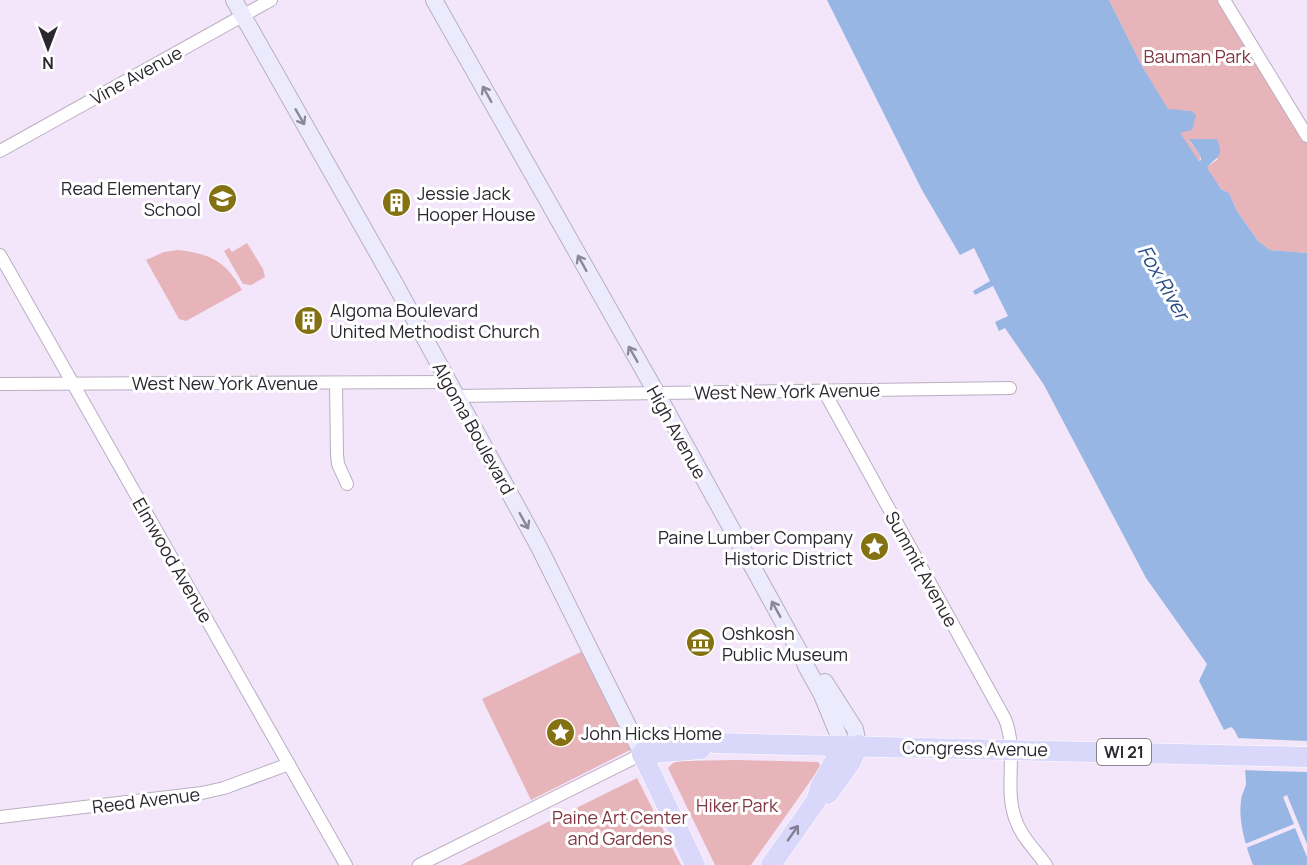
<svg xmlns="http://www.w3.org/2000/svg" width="1307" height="865" font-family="Manrope,sans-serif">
	<rect width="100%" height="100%" fill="#f3e6fa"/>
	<g fill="#e7b4b9">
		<path d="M1109 0H1224L1307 136V253L1270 250 1258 241 1237 211 1229 193 1221 189 1206 168 1218 159 1189 140 1201 157 1199 161 1179 133 1192 111 1168 110 1142 66Z"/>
		<path d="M247 243 263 269 265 277 251 285 243 284 224 251 229 248 232 252Z"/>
		<path d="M178 250C211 254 225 261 242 290L186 321 179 319 146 260 164 252Z"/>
		<path d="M583 651 632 749 531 800 482 699Z"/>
		<path d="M737 760 818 762 821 766 751 865H715L668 768 673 763 678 761Z"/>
		<path d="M637 778 681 865H461Z"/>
	</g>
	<path fill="#97b6e3" d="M827 0H1109L1142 66 1168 109 1192 111 1196 115 1192 130 1180 133 1199 161 1201 160V157L1189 139H1217C1225 158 1216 156 1207 168L1221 189 1229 193 1237 211 1258 241 1270 250 1307 253V865H1253C1246 847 1238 821 1241 801 1241 795 1245 790 1246 784 1246 771 1241 733 1231 727L1224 730 1199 681 1207 664 1146 578 1044 385 1005 328 999 331 995 322 1008 316 993 286 975 295 973 291 990 281 974 248 960 255 922 190Z"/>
	<g fill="#f3e6fa">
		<path d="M1236 738 1307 741V772L1241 770Z"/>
		<path d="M1287 795 1307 844V857L1295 828 1246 848 1245 844 1294 824 1283 797Z"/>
	</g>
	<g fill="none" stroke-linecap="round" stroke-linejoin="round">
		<defs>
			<g id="street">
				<path d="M1224 0 1307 136"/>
				<path d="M0 151 271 0"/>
				<path d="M0 255 346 865"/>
				<path d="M336 383 337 454 338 464 347 484"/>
				<path d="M0 384 449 382"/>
				<path d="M824 391 1005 719C1018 751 1004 786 1015 818 1021 837 1035 849 1046 865"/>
				<path d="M456 396 1010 388"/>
				<path d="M0 817 202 793 224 788 289 764"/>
				<path d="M419 865 642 754"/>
			</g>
			<g id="secondary">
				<path d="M234 0 394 282 539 547 642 754"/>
				<path d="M434 0 656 392 804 660 806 666 822 695 843 746"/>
				<path d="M825 682 855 729 858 745"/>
			</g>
			<g id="primary">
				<path d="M642 754C646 749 651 743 656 740 671 733 701 736 714 743L1307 757"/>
				<path d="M642 754 695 865"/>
				<path d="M642 754 701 749"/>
				<path d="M828 794 851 762 858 745"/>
				<path d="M771 865 816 801 820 787 843 746"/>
			</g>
		</defs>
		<use href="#street" stroke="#baaec1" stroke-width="14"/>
		<use href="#secondary" stroke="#baaec1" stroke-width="18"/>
		<use href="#primary" stroke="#fff" stroke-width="21"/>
		<use href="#street" stroke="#fff" stroke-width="12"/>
		<use href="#secondary" stroke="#ecebfd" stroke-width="16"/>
		<use href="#primary" stroke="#d9d7fa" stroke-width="20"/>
	</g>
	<defs><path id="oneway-shaft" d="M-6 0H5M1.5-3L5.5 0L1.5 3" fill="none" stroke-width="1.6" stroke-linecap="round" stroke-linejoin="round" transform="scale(1.5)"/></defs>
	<g stroke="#8c8996">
		<use href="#oneway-shaft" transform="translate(487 94) rotate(-119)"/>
		<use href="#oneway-shaft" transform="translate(300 117) rotate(60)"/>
		<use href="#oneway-shaft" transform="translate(582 263) rotate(-119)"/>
		<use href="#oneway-shaft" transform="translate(633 354) rotate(-120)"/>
		<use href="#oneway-shaft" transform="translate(524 521) rotate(61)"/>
		<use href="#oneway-shaft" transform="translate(776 609) rotate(-119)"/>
	</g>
	<use stroke="#827f94" href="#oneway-shaft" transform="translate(793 833) rotate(-55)"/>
	<defs>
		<symbol id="school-disc" viewBox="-11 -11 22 22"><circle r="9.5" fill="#847111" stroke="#fff"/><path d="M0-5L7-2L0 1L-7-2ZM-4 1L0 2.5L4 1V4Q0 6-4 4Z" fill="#fff"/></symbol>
		<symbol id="building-disc" viewBox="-11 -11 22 22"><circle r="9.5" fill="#847111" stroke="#fff"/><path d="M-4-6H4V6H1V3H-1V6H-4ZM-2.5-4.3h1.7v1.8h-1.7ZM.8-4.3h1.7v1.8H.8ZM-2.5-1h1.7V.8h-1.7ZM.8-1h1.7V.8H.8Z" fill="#fff"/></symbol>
		<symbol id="sight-disc" viewBox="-11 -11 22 22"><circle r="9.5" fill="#847111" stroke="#fff"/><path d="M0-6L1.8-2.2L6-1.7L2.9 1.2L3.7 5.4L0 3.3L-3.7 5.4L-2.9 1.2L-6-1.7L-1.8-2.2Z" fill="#fff"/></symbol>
		<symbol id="museum-disc" viewBox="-11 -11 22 22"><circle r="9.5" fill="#847111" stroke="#fff"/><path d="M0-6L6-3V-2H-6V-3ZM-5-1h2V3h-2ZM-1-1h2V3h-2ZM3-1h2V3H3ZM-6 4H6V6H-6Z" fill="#fff"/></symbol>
	</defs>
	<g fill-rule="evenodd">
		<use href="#school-disc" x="206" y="182" width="33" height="33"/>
		<use href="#building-disc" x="380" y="186" width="33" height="33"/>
		<use href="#building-disc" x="292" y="304" width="33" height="33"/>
		<use href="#sight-disc" x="858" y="530" width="33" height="33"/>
		<use href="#museum-disc" x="684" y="626" width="33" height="33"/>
		<use href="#sight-disc" x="544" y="716" width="33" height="33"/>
	</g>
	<g text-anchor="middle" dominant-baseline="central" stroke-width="6" stroke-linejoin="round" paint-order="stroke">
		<rect fill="#fff" stroke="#6b686d" stroke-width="1.5" x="1097" y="739" width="54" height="26" rx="4.5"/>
		<g font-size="16" font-weight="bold" fill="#2b272e">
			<text x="1124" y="752">WI 21</text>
		</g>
		<g font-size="18" fill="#803643" stroke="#fff">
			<text x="1197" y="56">Bauman Park</text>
			<text x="737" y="805">Hiker Park</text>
			<text x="620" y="817">Paine Art Center<tspan x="620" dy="21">and Gardens</tspan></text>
		</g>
		<g font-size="18" fill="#2b272e" stroke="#fff">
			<text transform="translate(136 75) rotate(-29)">Vine Avenue</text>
			<text x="225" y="383">West New York Avenue</text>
			<text transform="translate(787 391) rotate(-1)">West New York Avenue</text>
			<text transform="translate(474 428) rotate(61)">Algoma Boulevard</text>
			<text transform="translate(677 432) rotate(61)">High Avenue</text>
			<text transform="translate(173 560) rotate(60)">Elmwood Avenue</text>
			<text transform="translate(922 569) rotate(61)">Summit Avenue</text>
			<text transform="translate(975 748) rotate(1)">Congress Avenue</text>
			<text transform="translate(146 800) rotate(-7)">Reed Avenue</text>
		</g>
		<g font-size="18" fill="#2b272e" stroke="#fff" text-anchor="start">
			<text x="201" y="188" text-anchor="end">Read Elementary<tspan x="201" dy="21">School</tspan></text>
			<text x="417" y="193">Jessie Jack<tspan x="417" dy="21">Hooper House</tspan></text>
			<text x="330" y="310">Algoma Boulevard<tspan x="330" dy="21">United Methodist Church</tspan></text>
			<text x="853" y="537" text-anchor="end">Paine Lumber Company<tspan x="853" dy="21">Historic District</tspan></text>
			<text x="722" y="633">Oshkosh<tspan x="722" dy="21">Public Museum</tspan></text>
			<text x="581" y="733">John Hicks Home</text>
		</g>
		<g font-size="20" font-style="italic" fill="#294f88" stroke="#fff">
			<text transform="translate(1164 282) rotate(60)">Fox River</text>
		</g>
	</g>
	<g transform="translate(48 48) rotate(180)" stroke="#ffffff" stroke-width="4.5" paint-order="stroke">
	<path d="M0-4.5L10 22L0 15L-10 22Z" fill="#2b272e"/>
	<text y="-9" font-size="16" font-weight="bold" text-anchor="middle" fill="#2b272e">N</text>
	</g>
</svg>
